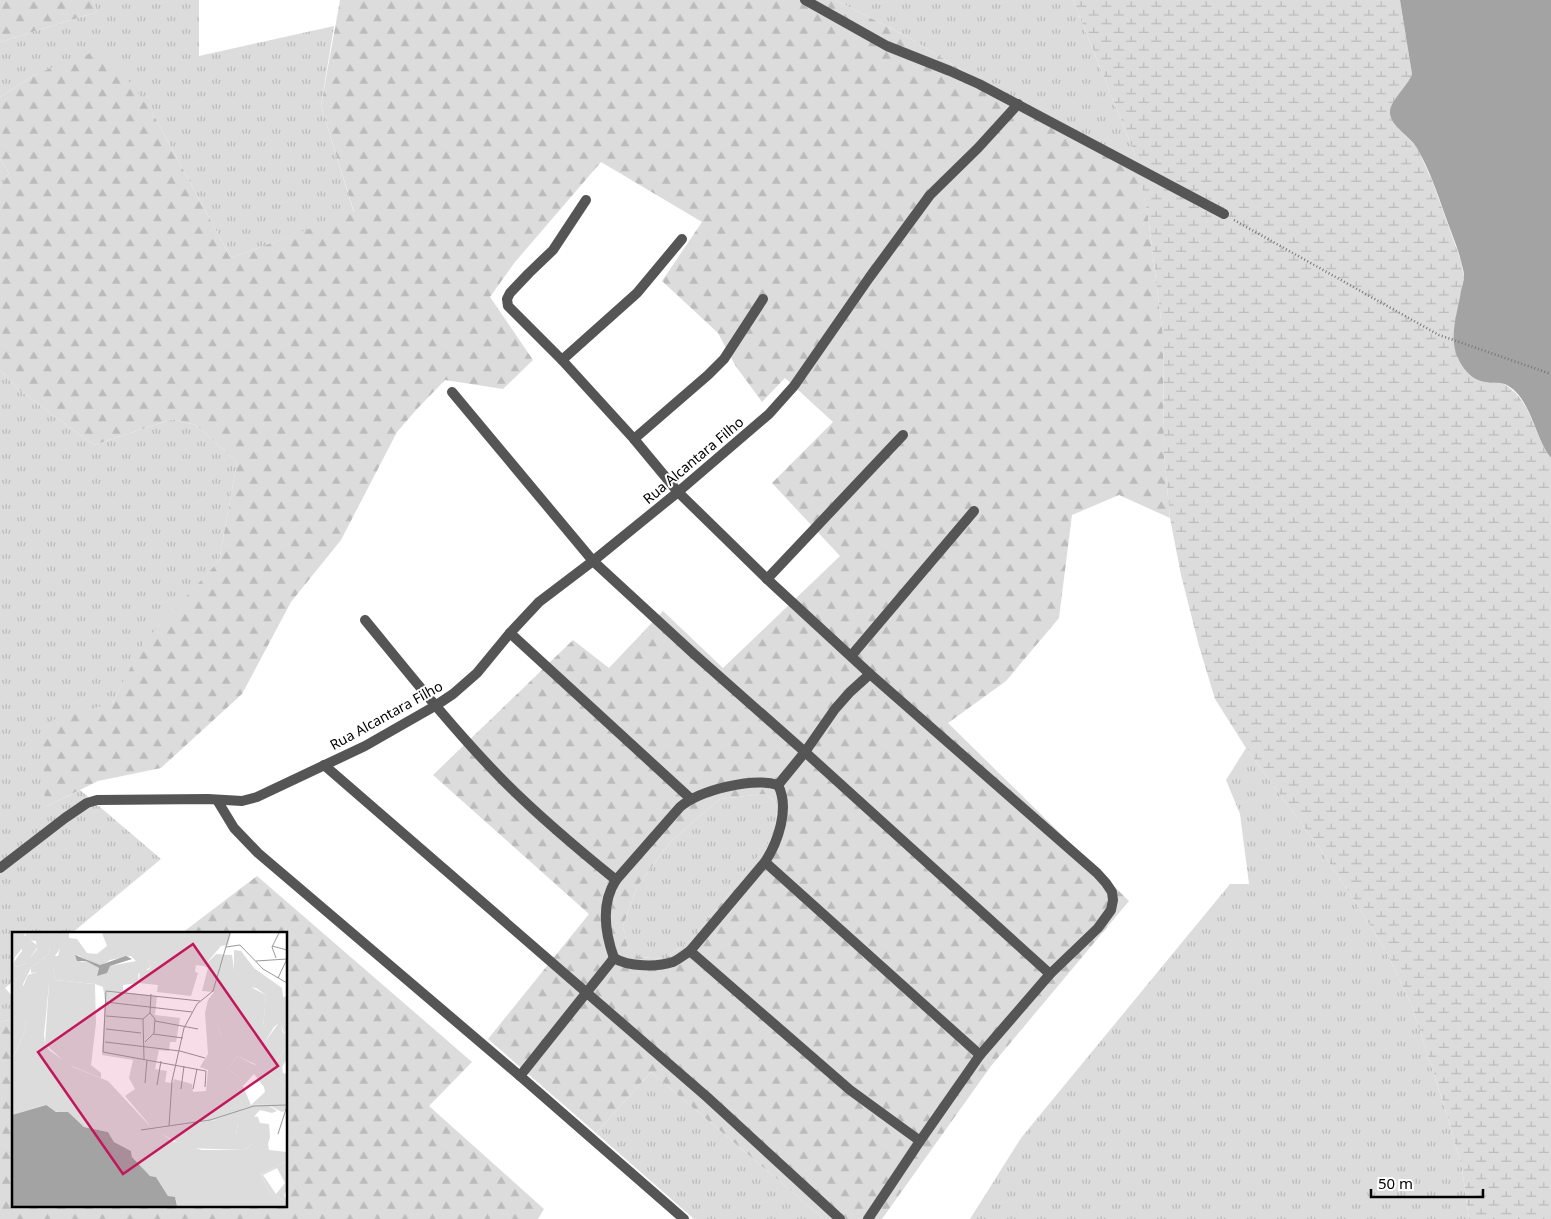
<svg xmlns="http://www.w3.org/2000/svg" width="1551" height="1219" font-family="'Noto Sans',sans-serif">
	<defs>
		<pattern id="grass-tufts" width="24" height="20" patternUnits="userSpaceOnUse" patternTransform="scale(1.25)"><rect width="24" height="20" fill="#dcdcdc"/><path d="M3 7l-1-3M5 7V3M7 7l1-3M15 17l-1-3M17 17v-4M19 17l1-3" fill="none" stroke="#bbb"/></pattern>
		<pattern id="forest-firs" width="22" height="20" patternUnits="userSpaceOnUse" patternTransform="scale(1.25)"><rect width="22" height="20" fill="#dcdcdc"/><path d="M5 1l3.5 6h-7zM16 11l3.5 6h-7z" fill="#bbb"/></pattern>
		<pattern id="wetland-marsh" width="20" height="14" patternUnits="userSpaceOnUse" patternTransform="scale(1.25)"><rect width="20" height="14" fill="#dcdcdc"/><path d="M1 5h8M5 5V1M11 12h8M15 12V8" fill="none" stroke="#bbb"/></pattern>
	</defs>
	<rect width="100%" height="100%" fill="#fff"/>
	<g fill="url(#grass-tufts)">
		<path d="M93 0H199V56L334 26 321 106 354 213 231 258 152 112 36 74 0 97V42L97 12Z"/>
		<path d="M835 0H1073L1134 152 1137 164 1018 104 906 36Z"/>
		<path d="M0 159 9 173 0 187Z"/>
		<path d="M0 370 19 390 94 445 173 419 196 425 237 462 219 561 145 642 112 703 45 807 80 790 161 859 72 933H14V981L5 988 14 998V1019L0 1022Z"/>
		<path d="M1246 748 1320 849 1358 906 1387 953 1412 1006 1446 1112 1462 1168 1469 1219H970L1021 1138 1230 884H1249L1240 814 1226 780Z"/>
		<path d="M765 794 778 804 776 818 769 843 727 896 689 941 664 959 640 957 628 950 623 926 637 887 670 842 720 799Z"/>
		<path d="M651 1072 824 1219H694L596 1133Z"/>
	</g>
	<g fill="url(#forest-firs)" fill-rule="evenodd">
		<path d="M0 0H93L97 12 0 42Z"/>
		<path d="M340 0H835L906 36 1018 104 1137 164 1148 216 1163 335 1164 453 1170 518 1119 495 1072 515 1059 618 1006 681 948 723 1129 901 991 1066 882 1219H824L651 1072 596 1133 488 1039 589 914 433 775 573 640 609 668 663 611 723 668 840 556 772 483 833 422 785 378 762 402 735 365 718 333 662 281 702 222 601 162 515 262 490 297 533 360 503 389 445 380 417 409 397 432 341 540 291 602 242 694 161 768 98 781 45 807 42 723 112 703 144 642 219 561 237 462 196 425 173 419 94 445 19 390 0 370V187L9 173 0 159V97L36 74 104 48 152 112 231 258 354 212 321 106ZM765 794 778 804 776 818 768 843 727 896 689 941 664 959 640 957 628 949 623 926 637 887 670 842 720 799Z"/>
		<path d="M257 876 472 1062 429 1106 544 1209 538 1219H0V1022L14 1019V1205H286V933H182Z"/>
	</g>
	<path fill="url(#wetland-marsh)" d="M1073 0H1400L1412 74C1406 90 1394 98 1390 116L1395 125 1417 147 1433 183 1461 261 1464 277 1454 332 1500 382C1532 397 1532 433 1551 458V1219H1469L1462 1168 1446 1112 1412 1006 1387 953 1358 906 1320 849 1246 748 1215 699 1199 646 1181 575 1170 518 1164 453 1163 335 1148 216 1134 152Z"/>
	<path fill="#a3a3a3" d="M1400 0H1551V458C1536 439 1533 410 1516 392 1502 378 1496 385 1481 381 1470 378 1462 367 1458 358 1448 338 1458 311 1461 291 1462 286 1464 281 1464 276 1464 271 1462 266 1461 261 1457 245 1450 230 1445 215 1437 192 1429 169 1417 148 1411 137 1390 126 1390 113 1389 102 1408 86 1412 74Z"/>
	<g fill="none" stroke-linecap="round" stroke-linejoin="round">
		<path stroke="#777" stroke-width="2.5" stroke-dasharray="1 2.5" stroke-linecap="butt" d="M1234 220 1439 335 1551 374"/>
		<g stroke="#555" stroke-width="10">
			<path d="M805 0 887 46 950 71 979 84 1224 214"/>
			<path d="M586 200 553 250 529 273 510 293 507 299 508 306 562 360 634 439 678 492 767 579 870 674 1097 873 1106 883 1112 892 1113 900 1111 910 1098 928 1050 974 980 1055 920 1141 868 1219"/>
			<path d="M562 360 637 293 682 239"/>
			<path d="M452 392 593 561 694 654 805 752 1050 974"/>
			<path d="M634 439 708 375 724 359 763 299"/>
			<path d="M767 579 903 435"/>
			<path d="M365 620C407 671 448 723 494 771 531 810 574 846 616 880"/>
			<path d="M510 633 691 799"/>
			<path d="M851 656 974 511"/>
			<path d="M324 765 707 1097 840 1219"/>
			<path d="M217 800 234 828 258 853 520 1076 684 1219"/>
			<path d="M765 862 980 1055"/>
			<path d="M0 868 65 818 87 803 97 800 208 799 242 801 257 797 365 746 435 706 453 694 477 673 510 633 539 602 593 561 678 492 769 414 794 386 869 278 930 195 978 148 1018 104"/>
			<path d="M690 951 850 1090 920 1141"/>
			<path d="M614 958C605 933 601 903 616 880L680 807C700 790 753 777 778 785"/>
			<path d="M520 1076 614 958C628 967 658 967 673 962 679 959 684 955 690 951L765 862C778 842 790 808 778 785L805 752 835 709 850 692 870 674"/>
		</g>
	</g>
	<g text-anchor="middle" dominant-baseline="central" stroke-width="4" stroke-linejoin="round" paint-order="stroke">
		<g font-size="14" fill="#000" stroke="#fff">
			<text transform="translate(693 460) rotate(-40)">Rua Alcantara Filho</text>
			<text transform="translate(386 715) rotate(-29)">Rua Alcantara Filho</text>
		</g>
	</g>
	<g transform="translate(12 932)">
		<rect width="275" height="275" fill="#fff"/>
		<path d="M10 1H14L12 3 26 14 15 31 5 35 1 31 10 19ZM38 13 48 17 36 33 41 34 43 48 82 52 85 44 98 34 124 29 130 24 136 28 139 35 126 42 127 51 111 53V60L127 62 126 72 93 69 91 55 83 52 84 91 79 133 89 141V146L55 132 33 112 37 52 25 40 19 41V36L37 22ZM204 22 220 23 222 38 217 44 254 63 251 96H237L217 105 210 104 205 93V57L203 60 190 59 196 36 192 34ZM137 83 140 96 138 104 132 108 131 88ZM268 89 271 101 275 102V115L256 139 271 151 272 156H275V178L270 180 254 172 239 173 253 160 252 155 242 142 231 154 227 145 216 137 225 124 243 133 253 117V110ZM240 184 246 185 248 191 257 192 258 205 256 212H240L232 218 175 216 141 197 205 188 224 204 226 190H237ZM275 229V258L272 263 275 270 258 261 249 242ZM265 236 273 251 264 262 251 243Z" fill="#dcdcdc" fill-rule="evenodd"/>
		<path d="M0 1H10L12 14 3 25 1 31 5 35 15 31V24L19 25 25 17 24 9 13 8 14 1H57V6L65 7 75 21 85 22 95 14 90 1H219L216 13 209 14 192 34 184 33 183 40 186 41 179 64 145 60 146 53 127 51 128 35 136 38 139 35 136 28 130 25 124 29 119 24 98 28 88 34 65 23 69 30 74 29 87 36 83 52 43 48 41 35 35 33 40 24H46L48 17 38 14 37 22 19 36 11 52 14 97 0 128ZM222 18 229 19 242 36 270 56 271 65 275 64V102L272 101 268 90 262 95 253 110V117L261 120 252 136 225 124 216 137 227 145 239 173 254 172 265 179 260 181 248 178 237 190H226L224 204 210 206 205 188 141 197 113 164 123 157 117 146 121 128 90 123 93 69 126 72 127 62 145 64 143 83 168 86 164 110H158L157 119 147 118 143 137 155 139 153 150 161 151 162 147 180 152 181 160 194 159 196 138 188 135 196 122 193 81 196 68 205 56 211 64 206 71 205 93 210 104H219L226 96 251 95 254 63 244 56 212 52 208 46 222 38ZM137 83 140 96 138 104 132 108 131 88ZM275 115V127L270 135 271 141 275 142V156L272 157 271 151 256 139ZM240 212H256L257 218 275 220V229L249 242 232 218Z" fill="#dcdcdc" fill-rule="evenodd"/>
		<path d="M25 40 32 42 37 52 32 103 33 112 38 119 61 135 96 149 136 192 160 209 190 218H232L242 228 258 261 275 270V274H165L164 267 156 264 144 245 138 244 120 225 119 219 102 210 96 200 72 195 57 182 41 179 33 173 0 183V128L14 97 10 57 16 43Z" fill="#dcdcdc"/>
		<path d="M63 23 88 33 114 24 120 27 98 34 95 41 85 44 87 36 74 29H65ZM34 173 44 180H56L72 195 96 200 102 210 119 219 120 225 138 244 144 245 156 264 163 265 165 274H0V183Z" fill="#a3a3a3"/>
		<path fill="none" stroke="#999" stroke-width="1" d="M260 14 275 18M214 15 228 13 251 37 275 51M264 26 260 15 267 1M244 29 275 27M266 46 275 27M188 69 94 59 91 120 194 139 193 155M94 70 180 80M94 84 131 87M143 89 186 97M94 97 129 101M141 102 171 106M93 110 168 119 193 126M133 110 142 101 143 87 138 81M132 127 131 87 138 81 139 62M133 151 135 128M145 153 149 129M169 157 172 134M181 157 185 137M157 194 160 149 172 96 185 72 201 59 218 1M129 198 198 188 242 174 275 173M266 202 275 174"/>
		<path fill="#c2185b" fill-opacity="0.15" stroke="#c2185b" stroke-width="2.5" d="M181 12 266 134 111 242 26 120Z"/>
		<rect width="275" height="275" fill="none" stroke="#000" stroke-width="2.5"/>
	</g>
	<path d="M1371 1189v8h112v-8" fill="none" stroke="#000000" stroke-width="2.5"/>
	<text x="1378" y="1189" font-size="15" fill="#000000" stroke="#ffffff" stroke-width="4" paint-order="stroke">50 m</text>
</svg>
